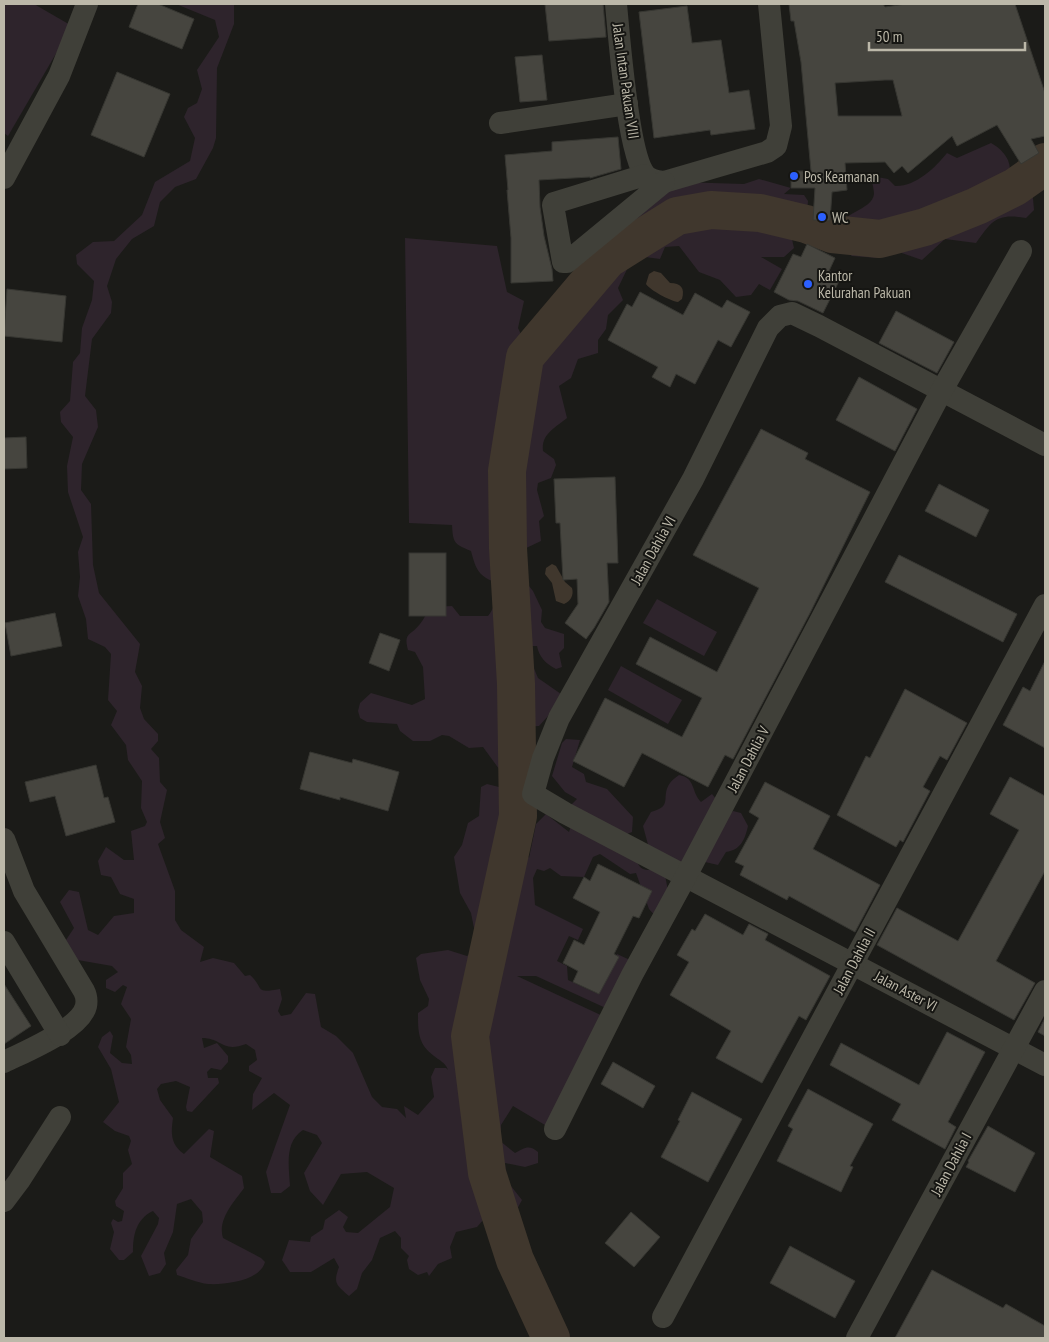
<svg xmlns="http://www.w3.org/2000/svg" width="1049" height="1342" font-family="'PT Sans Narrow',sans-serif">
	<rect width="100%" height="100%" fill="#1b1b18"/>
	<g fill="#2e242c">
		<path d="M4 4H34L72 26 8 136 4 133Z"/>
		<path d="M176 4H234V24L217 68 216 138 213 148 196 179 175 187 160 202 154 226 132 239 116 259 107 286 112 302 111 313 92 339 85 396 96 410 98 427 82 464 81 490 91 504 93 565 99 593 140 644 135 672 142 686 140 708 144 719 158 734V741L151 749 159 758 160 782 167 790 160 822 165 838 158 844 175 891V920L181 930 204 947 200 962 213 958 234 963 245 976 250 975C265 988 253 994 280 989L282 999 278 1011 281 1016 291 1014 306 993 315 994 321 1027 336 1036 353 1053 372 1097 382 1107 397 1109 406 1118 404 1106 418 1115 434 1097 431 1077 435 1068H446L448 1070C446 1063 439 1060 434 1056 418 1044 418 1032 418 1013L428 1006 429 999 420 980 416 958 421 954 448 950 467 956 478 948 471 913 460 893 454 857 462 845 468 823 479 816 481 787 487 784 499 787 515 805 527 810 530 835 526 853 529 858 536 824 546 814 569 832 573 820 567 809 577 799 565 792 552 776 562 743 566 739 580 740 572 767 584 774 586 782 607 789 633 817 632 832 613 840C618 844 624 848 629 852 644 867 634 871 660 870L665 875 668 891 658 919 649 909 636 873 630 874 600 854 593 857 584 877 561 876 550 868 544 871 537 869 533 878 535 905 583 929 578 940 569 936 557 961 567 966 568 980 596 993 617 954 630 960 610 1010 536 976H517L605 1017 550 1128 513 1106 501 1125 500 1141 515 1153C524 1148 529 1144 538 1152V1163L525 1167 505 1163 507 1181 522 1200 516 1211 518 1217 489 1204 487 1183 477 1171 474 1159 471 1173 485 1191 484 1219 477 1227 456 1232 450 1247 452 1258 438 1264 429 1276 427 1272 418 1275 409 1269 407 1260 409 1256 401 1248V1238L395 1231 380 1238 372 1260 362 1273 357 1289 349 1296C336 1285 333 1283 339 1267L334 1258 311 1272H290L282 1260 289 1240 310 1242 311 1237 323 1229 325 1220 339 1210 348 1217 343 1227 346 1232 358 1233 390 1207 394 1188 367 1172 341 1174 323 1205 310 1191 304 1173 322 1143 317 1135 303 1130C284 1142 289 1167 290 1186L281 1193H271L266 1172 290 1105 274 1093 252 1110 253 1094 262 1078 249 1071V1066L257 1060 255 1050 246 1044C222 1053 222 1038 202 1038L204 1048 217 1043 228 1056V1062L221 1070 211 1068 207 1072 208 1078H218L219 1083 192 1112 187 1111 186 1107 190 1087 176 1081 161 1084 157 1089 160 1100 173 1118C171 1133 170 1144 184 1154L209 1129 214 1131 210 1157 242 1176 244 1188C235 1201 217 1219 223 1238L261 1258 265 1262C260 1281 225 1285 208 1284 198 1283 187 1278 177 1275L176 1270 188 1255 191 1239 203 1222 202 1212 191 1199 177 1204 173 1232 164 1253 166 1264 160 1273 149 1276 141 1256 158 1224 159 1218 153 1211C136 1219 133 1235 133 1252L124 1260H119L110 1249 114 1232 111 1223 113 1219 118 1222 122 1221 124 1211 116 1206 115 1201 123 1188V1173L132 1164 128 1150 131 1141 129 1136 115 1131 103 1122 119 1102 111 1069 98 1047 102 1037 110 1031 113 1036 110 1053 122 1063 132 1064 131 1055 126 1047 131 1019 121 1004 127 987 123 985 115 992 106 988V980L118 972 112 966 72 959 66 940 74 928 60 902 69 890 79 892 88 930 98 935 114 916 134 913V899L120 894 111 877 101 875 98 861 106 847 124 860H134L131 831 145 826 147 822 141 808 142 781 128 760 126 745 111 725 117 711 108 700 111 654 105 647 88 639 86 619 78 596 80 577 78 552 83 537 68 492 67 466 73 437 61 422 60 412 70 401 73 362 80 353 82 328 92 300 94 281 77 264 76 255 93 242 114 241 142 215 155 182 190 161 195 138 184 117 188 108 197 103 202 89 197 70 219 37 215 20Z"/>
		<path d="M991 143C1001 148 1013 161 1009 173 1007 178 1002 183 998 187L1000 191 1007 195 1025 187H1032L1034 210 1026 218C996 213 992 221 976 243L945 239 922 260 896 251 878 258 852 256 841 247C840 242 839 236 839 231 840 211 872 211 874 194 874 191 873 186 872 182L877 177 888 179 895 186C915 187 935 168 947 153L957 158Z"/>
		<path d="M759 179 791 188 784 194 804 195 808 201 806 224 793 228 791 235 794 248 784 257H761L782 269 770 290 759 284 751 295 736 297 720 280 699 272 679 246 665 247 660 259 638 256 632 259 618 288 623 300 608 315 606 329 598 340V353L578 359 571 378 559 386 567 418C555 428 541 434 543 451L554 459 556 465 551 478 538 483 537 490 544 516 539 521 541 541 522 550 518 562 520 575 533 591 542 610 541 622 545 628 564 634V648L559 653 562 667 556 669C546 664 539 657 537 646H530L527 652 538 678 561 694 548 716 539 726 521 727 520 733 531 765 524 767 514 763 509 775 502 773 483 747 469 748 449 736 442 735 430 741H413L400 731 397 724 367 722 360 718 358 711 360 703 371 693 412 705 425 699 423 667 415 652 408 650C403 632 411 636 420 624 424 619 427 612 431 607L452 606 460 616H488C495 607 499 594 498 583 479 577 476 570 471 551 454 544 453 543 452 525L409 523 405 238 497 246 507 292 524 301 518 328 526 345 540 327 558 315 564 282 583 260 679 182 744 184Z"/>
		<path d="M657 599 717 632 704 656 643 623Z"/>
		<path d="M621 666 682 700 668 724 608 690Z"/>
		<path d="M679 775C696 778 691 792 701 802L712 794 717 800 712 829 733 811 741 813 748 826C745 839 741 850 726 852L718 865 705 862 686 867 650 852 643 826 651 812C674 806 660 797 670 783 672 780 676 777 679 775Z"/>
	</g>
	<g fill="#40372d">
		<path d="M654 271 661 273 670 283C681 283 685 288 682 299L678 302C670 301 650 290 646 284L649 274Z"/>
		<path d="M552 564 556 566 565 582 572 588C574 595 571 601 564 604L556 601 552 583 545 574 546 568Z"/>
	</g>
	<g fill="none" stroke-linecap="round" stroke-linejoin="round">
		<path stroke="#40372d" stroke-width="38" d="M551 1338 515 1260 487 1173 470 1036 518 816 516 684 508 548 507 471 525 357 608 259 677 216 711 210 760 213 806 224 832 234 880 239 925 227 977 206 1015 187 1042 168 1045 162"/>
	</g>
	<g fill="#46453f" stroke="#373732" fill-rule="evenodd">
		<path d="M138 4H158L194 19 182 49 129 27Z"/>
		<path d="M545 4H603L606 37 549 41Z"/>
		<path d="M789 4H883L885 7 906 4H1015L1045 93V136L1031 139 1039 153 1021 164 997 125 957 146 952 136 908 173 902 166 894 173 885 162 845 163 847 190 832 192 830 221 813 220 815 188H791V171H811L801 62 794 21H791ZM885 80H893L902 116H838L835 83Z"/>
		<path d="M687 6 692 43 721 40 729 93 749 90 755 129 711 135 710 130 654 138 639 12Z"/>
		<path d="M542 55 547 100 520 102 515 57Z"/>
		<path d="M117 72 170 94 144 157 91 135Z"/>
		<path d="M618 137 621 169 590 178V177L539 180 540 207 544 236 552 269 553 281 511 283V238L507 190H508L505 155 552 151V142Z"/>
		<path d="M807 244 835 258 829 271 841 277 823 313 798 301 789 300 774 292 793 254 801 257Z"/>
		<path d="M7 289 66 296 62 342 4 336Z"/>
		<path d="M640 292 683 315 695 293 722 308 727 300 750 312 731 347 718 340 695 384 676 374 670 387 652 377 658 367 608 340 627 304 632 307Z"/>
		<path d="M896 311 954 342 937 373 879 343Z"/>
		<path d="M859 377 917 409 895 451 836 420Z"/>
		<path d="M761 429 808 453 805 459 870 492 810 613 733 759 725 755 708 787 642 753 624 787 573 761 605 698 682 737 702 698 636 664 650 637 717 672 759 588 693 555Z"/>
		<path d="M26 437 27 468 4 469V438Z"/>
		<path d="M615 477 618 563H607L609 602 594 628 586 639 565 623 578 604 577 579 563 580 560 523H556L554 479Z"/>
		<path d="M939 484 989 510 976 537 925 511Z"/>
		<rect x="409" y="553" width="37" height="63"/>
		<path d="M899 555 1017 614 1003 642 885 582Z"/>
		<path d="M55 613 62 646 11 656 5 623Z"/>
		<path d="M380 633 400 640 389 671 369 663Z"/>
		<path d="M1045 661V748L1003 725 1023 687 1030 691Z"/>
		<path d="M905 689 967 723 947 760 940 756 923 787 930 791 903 842 900 840 896 847 837 815 866 756 870 758Z"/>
		<path d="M310 752 352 763 353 759 399 772 388 811 340 797V800L300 789Z"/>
		<path d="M96 765 104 798 108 797 115 822 66 836 55 796 30 802 25 782Z"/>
		<path d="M1010 777 1045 796V871L996 961 1035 983 1014 1020 877 945 897 908 958 941 1019 830 990 814Z"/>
		<path d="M765 782 830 816 813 849 880 885 855 932 789 896 787 900 740 875 744 866 735 862 759 818 749 812Z"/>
		<path d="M598 864 652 891 639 918 633 916 614 954 619 957 599 994 573 982 578 971 563 963 574 940 584 945 600 912 573 898 584 877 590 881Z"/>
		<path d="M705 914 743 935 749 924 768 934 765 940 830 976 806 1020 799 1016 762 1083 716 1058 731 1031 670 995 689 962 677 955 692 929 695 931Z"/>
		<path d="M4 984 31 1026 4 1044Z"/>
		<path d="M1045 1018V1036L1038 1032Z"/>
		<path d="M947 1032 985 1052 948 1122 956 1127 945 1149 892 1120 901 1104 830 1065 841 1043 919 1085Z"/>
		<path d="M613 1062 655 1086 643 1108 601 1084Z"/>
		<path d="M808 1089 873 1124 850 1166 853 1167 841 1192 777 1161 793 1129 788 1126Z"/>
		<path d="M692 1092 742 1119 708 1182 661 1157 680 1121 678 1120Z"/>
		<path d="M988 1126 1035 1153 1015 1192 966 1167 969 1162 968 1161Z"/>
		<path d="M631 1212 660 1237 634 1267 605 1243Z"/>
		<path d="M790 1246 855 1281 835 1318 770 1283Z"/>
		<path d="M932 1270 1003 1308 1006 1304 1045 1326V1338H895Z"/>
	</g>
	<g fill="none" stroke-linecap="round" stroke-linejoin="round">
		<g stroke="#404039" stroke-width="22">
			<path d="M616 4C619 35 628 157 646 176 652 181 657 181 664 182L767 152 776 146 781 126 769 4"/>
			<path d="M500 123 627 104"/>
			<path d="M645 175 554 203 553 205 563 262H567L664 182"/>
			<path d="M4 178 59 76 87 4"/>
			<path d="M1045 445 819 326 792 313 780 316 768 328 693 479 559 718 543 758 533 794 565 813 1045 1065"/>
			<path d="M4 839 24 891 84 991C86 995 87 1001 86 1006 81 1029 24 1052 4 1062"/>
			<path d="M4 942 60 1035"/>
			<path d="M555 1129 632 975 686 876 942 390 1021 251"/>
			<path d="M4 1201 19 1181 60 1117"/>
			<path d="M663 1317 1045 605"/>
			<path d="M857 1338 1045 991"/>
		</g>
	</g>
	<g fill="#2c60ff" stroke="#161613" stroke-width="2">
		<circle cx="794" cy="176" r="5"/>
		<circle cx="822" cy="217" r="5"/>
		<circle cx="808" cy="284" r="5"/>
	</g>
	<g text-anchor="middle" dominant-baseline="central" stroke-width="4" stroke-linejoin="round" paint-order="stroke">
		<g font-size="15" fill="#bcb8a9" stroke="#161613">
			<text transform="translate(626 81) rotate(82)">Jalan Intan Pakuan VIII</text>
			<text transform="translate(653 550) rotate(-61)">Jalan Dahlia VI</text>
			<text transform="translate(748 759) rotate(-62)">Jalan Dahlia V</text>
			<text transform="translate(854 961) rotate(-62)">Jalan Dahlia II</text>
			<text transform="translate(906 991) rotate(28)">Jalan Aster VI</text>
			<text transform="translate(951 1164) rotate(-62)">Jalan Dahlia I</text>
		</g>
		<g font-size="15" fill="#bcb8a9" stroke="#161613" text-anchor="start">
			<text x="804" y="176">Pos Keamanan</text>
			<text x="832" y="217">WC</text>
			<text x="818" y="275">Kantor<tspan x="818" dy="17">Kelurahan Pakuan</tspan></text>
		</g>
	</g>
	<rect width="1049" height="1342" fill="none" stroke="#bcb8a9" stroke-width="10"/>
	<path d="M869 42v8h156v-8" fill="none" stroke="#bcb8a9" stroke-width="2.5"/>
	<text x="876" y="42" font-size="15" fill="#bcb8a9" stroke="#161613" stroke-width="4" paint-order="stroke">50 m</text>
</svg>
